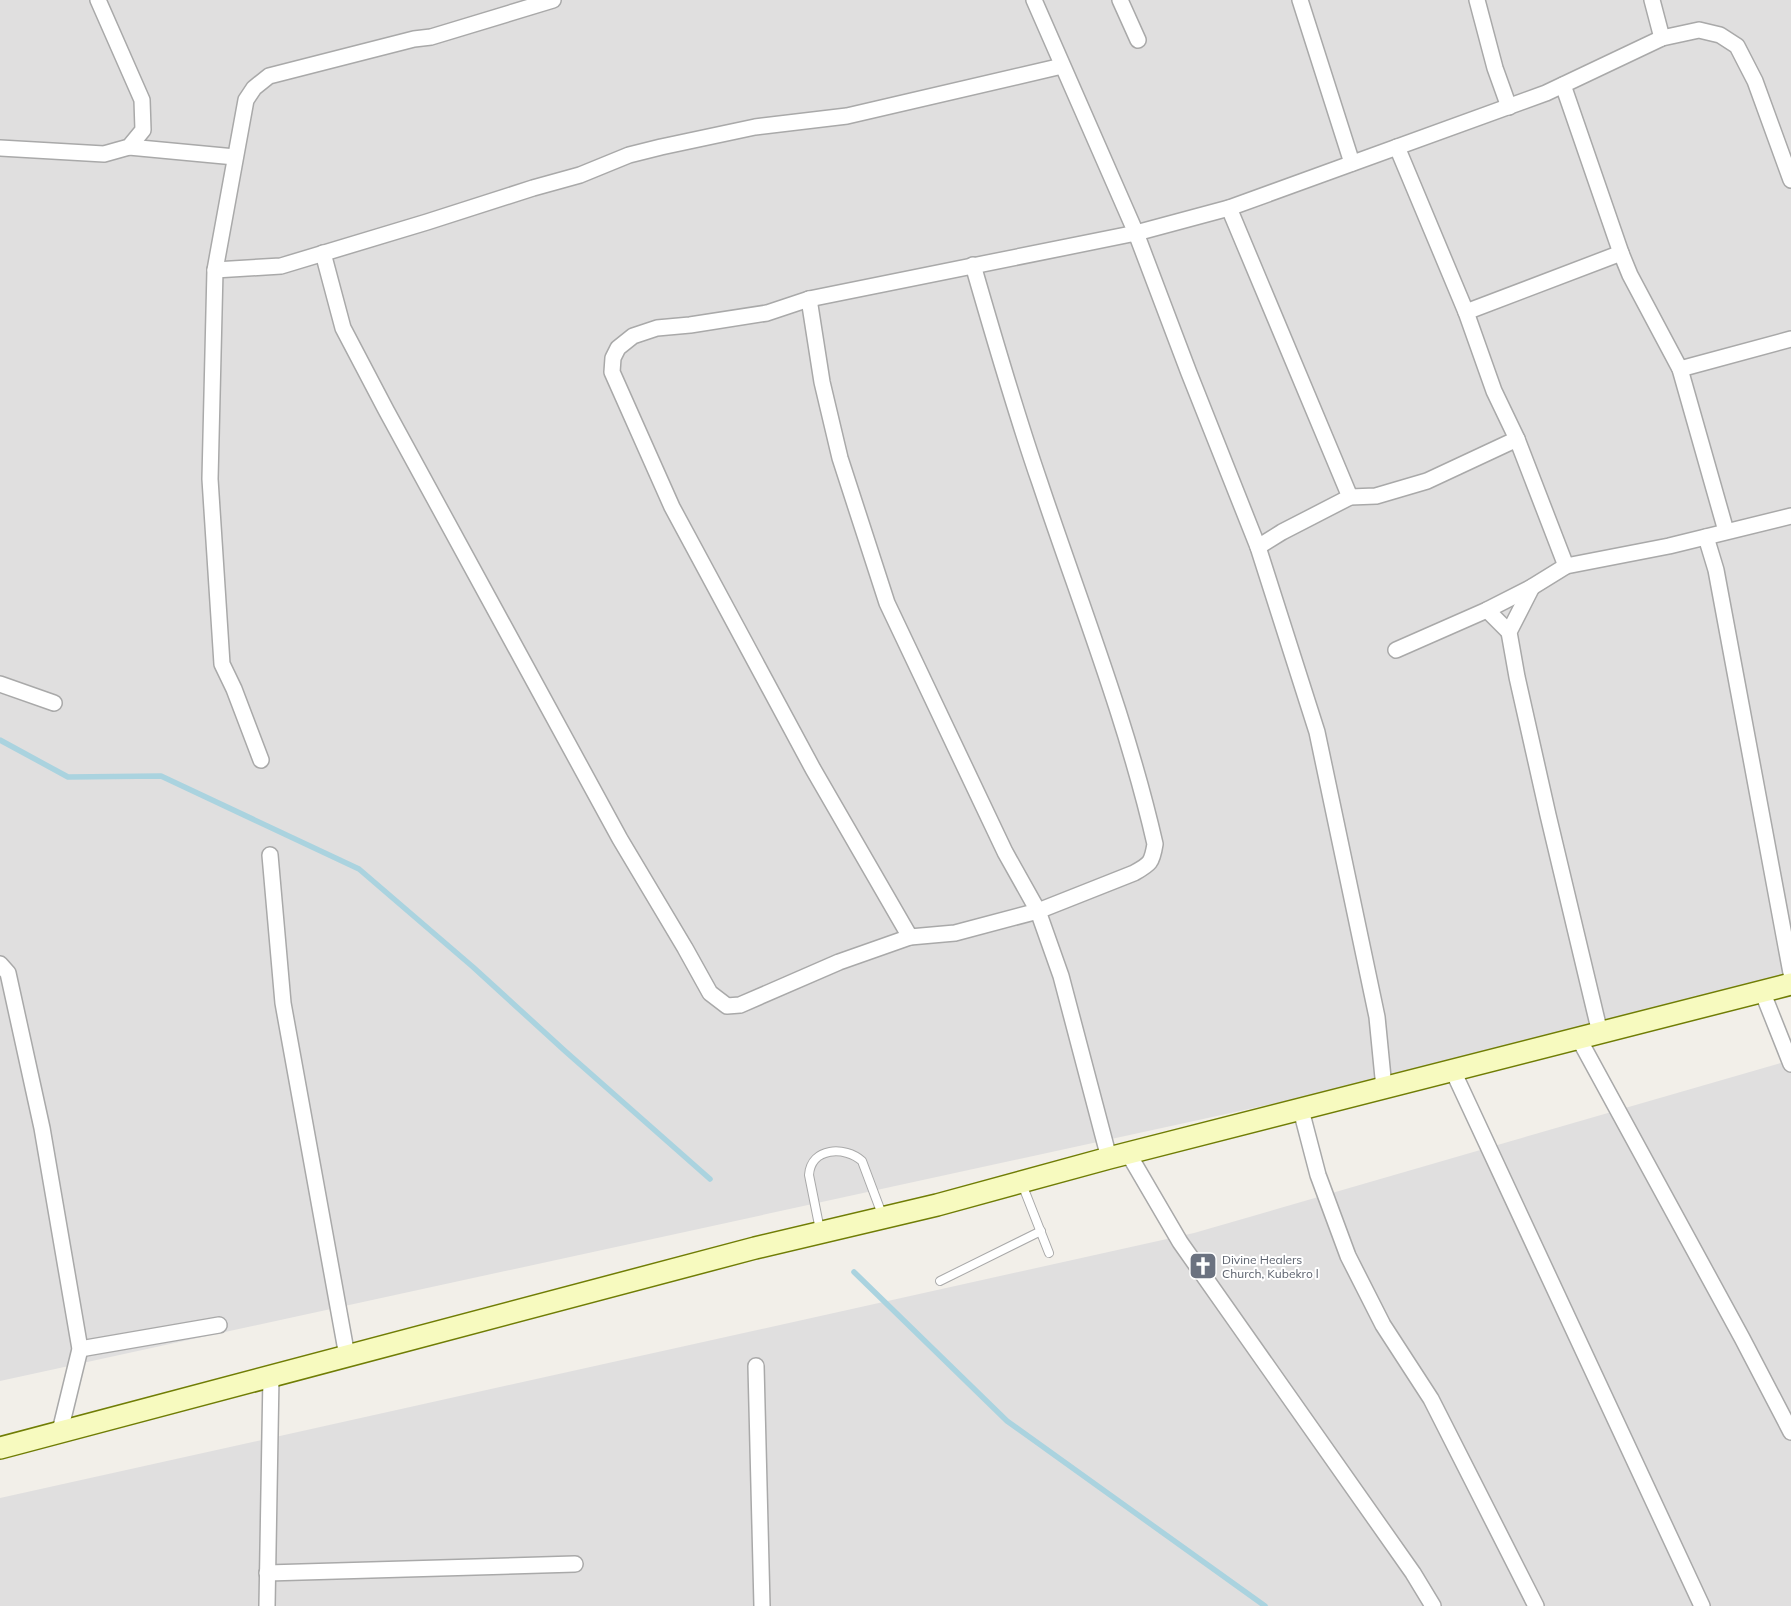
<svg xmlns="http://www.w3.org/2000/svg" width="1791" height="1606" font-family="Mulish,sans-serif">
	<rect width="100%" height="100%" fill="#f2efe9"/>
	<g fill="#e0dfdf">
		<path d="M0 0H1791V991L0 1381Z"/>
		<path d="M1791 1060V1606H0V1498L1194 1233Z"/>
	</g>
	<g fill="none" stroke-linecap="round" stroke-linejoin="round">
		<g stroke="#aad3df" stroke-width="5.5">
			<path d="M0 740 68 777 161 776 359 869 473 967 565 1051 710 1179"/>
			<path d="M854 1272 1007 1421 1265 1606"/>
		</g>
		<defs>
			<g id="lane">
				<path d="M1022 1184 1049 1253"/>
				<path d="M820 1230 809 1175C811 1147 845 1146 862 1161L883 1217"/>
				<path d="M940 1281 1041 1231"/>
			</g>
			<g id="street">
				<path d="M1034 0 1136 233 1189 373 1258 547 1317 732 1377 1017 1384 1088"/>
				<path d="M1120 0 1138 40"/>
				<path d="M1300 0 1352 163"/>
				<path d="M1477 0 1495 68 1509 107"/>
				<path d="M1652 0 1662 38"/>
				<path d="M1563 85 1621 253 1630 275 1680 369 1726 531"/>
				<path d="M129 147 235 157"/>
				<path d="M1397 147 1466 312 1494 391 1517 439 1566 566"/>
				<path d="M0 148 104 154 129 147 143 130 142 100 98 0"/>
				<path d="M1229 208 1350 497"/>
				<path d="M323 253 343 328 386 410 620 839 685 948 710 993 727 1006 740 1005 839 962 910 937 955 933 1038 911 1134 873C1150 864 1152 863 1155 844 1127 721 1080 603 1040 483 1015 411 994 338 973 265"/>
				<path d="M215 270 281 266 427 222 533 188 580 175 629 155 661 147 755 127 847 116 1062 66"/>
				<path d="M809 299 822 382 840 458 887 603 1005 852 1038 911 1061 976 1109 1158"/>
				<path d="M1466 312 1621 253"/>
				<path d="M1680 369 1791 339"/>
				<path d="M1706 537 1716 570 1791 973"/>
				<path d="M1258 547 1282 532 1350 497 1376 496 1427 481 1517 439"/>
				<path d="M1532 587 1509 632 1517 677 1548 815 1600 1033"/>
				<path d="M1487 610 1509 632"/>
				<path d="M1396 650 1487 610 1532 587 1566 566 1669 546 1791 516"/>
				<path d="M0 684 54 703"/>
				<path d="M261 760 234 689 222 664 210 479 215 270 246 100 254 88 269 76 414 39 431 37 553 0"/>
				<path d="M270 855 283 1003 347 1356"/>
				<path d="M910 937 813 769 672 507 612 372 613 358 618 348 633 336 657 328 690 325 767 313 809 299 1136 233 1229 208 1546 93 1662 38 1699 30 1720 35 1737 46 1755 81 1791 180"/>
				<path d="M0 964 8 973 42 1128 80 1349 60 1431"/>
				<path d="M1762 991 1791 1064"/>
				<path d="M1579 1039 1742 1338 1791 1432"/>
				<path d="M1453 1071 1702 1606"/>
				<path d="M1301 1110 1318 1175 1348 1256 1383 1325 1431 1399 1536 1606"/>
				<path d="M1128 1153 1180 1242 1413 1573 1433 1606"/>
				<path d="M80 1349 219 1325"/>
				<path d="M756 1366 762 1606"/>
				<path d="M267 1573 575 1564"/>
				<path d="M267 1606 271 1376"/>
			</g>
			<path id="secondary" d="M0 1448 755 1248 937 1205 1109 1158 1791 984"/>
		</defs>
		<use href="#lane" stroke="#a9a9a9" stroke-width="10"/>
		<use href="#street" stroke="#a9a9a9" stroke-width="18"/>
		<use href="#secondary" stroke="#707d05" stroke-width="24"/>
		<use href="#lane" stroke="#fff" stroke-width="8"/>
		<use href="#street" stroke="#fff" stroke-width="15"/>
		<use href="#secondary" stroke="#f7fabf" stroke-width="21"/>
	</g>
	<defs>
		<symbol id="church-square" viewBox="-11 -11 22 22"><rect x="-9" y="-9" width="18" height="18" rx="4" fill="#6b7280" stroke="#fff"/><path d="M-1.2-6h2.4v3.5h3.3v2.4h-3.3V6h-2.4V-.1h-3.3v-2.4h3.3Z" fill="#fff"/></symbol>
	</defs>
	<g fill-rule="evenodd">
		<use href="#church-square" x="1187" y="1250" width="32" height="32"/>
	</g>
	<g text-anchor="middle" dominant-baseline="central" stroke-width="4" stroke-linejoin="round" paint-order="stroke">
		<g font-size="12" fill="#5b616d" stroke="#fff" text-anchor="start">
			<text x="1222" y="1259">Divine Healers<tspan x="1222" dy="14">Church, Kubekro l</tspan></text>
		</g>
	</g>
</svg>
